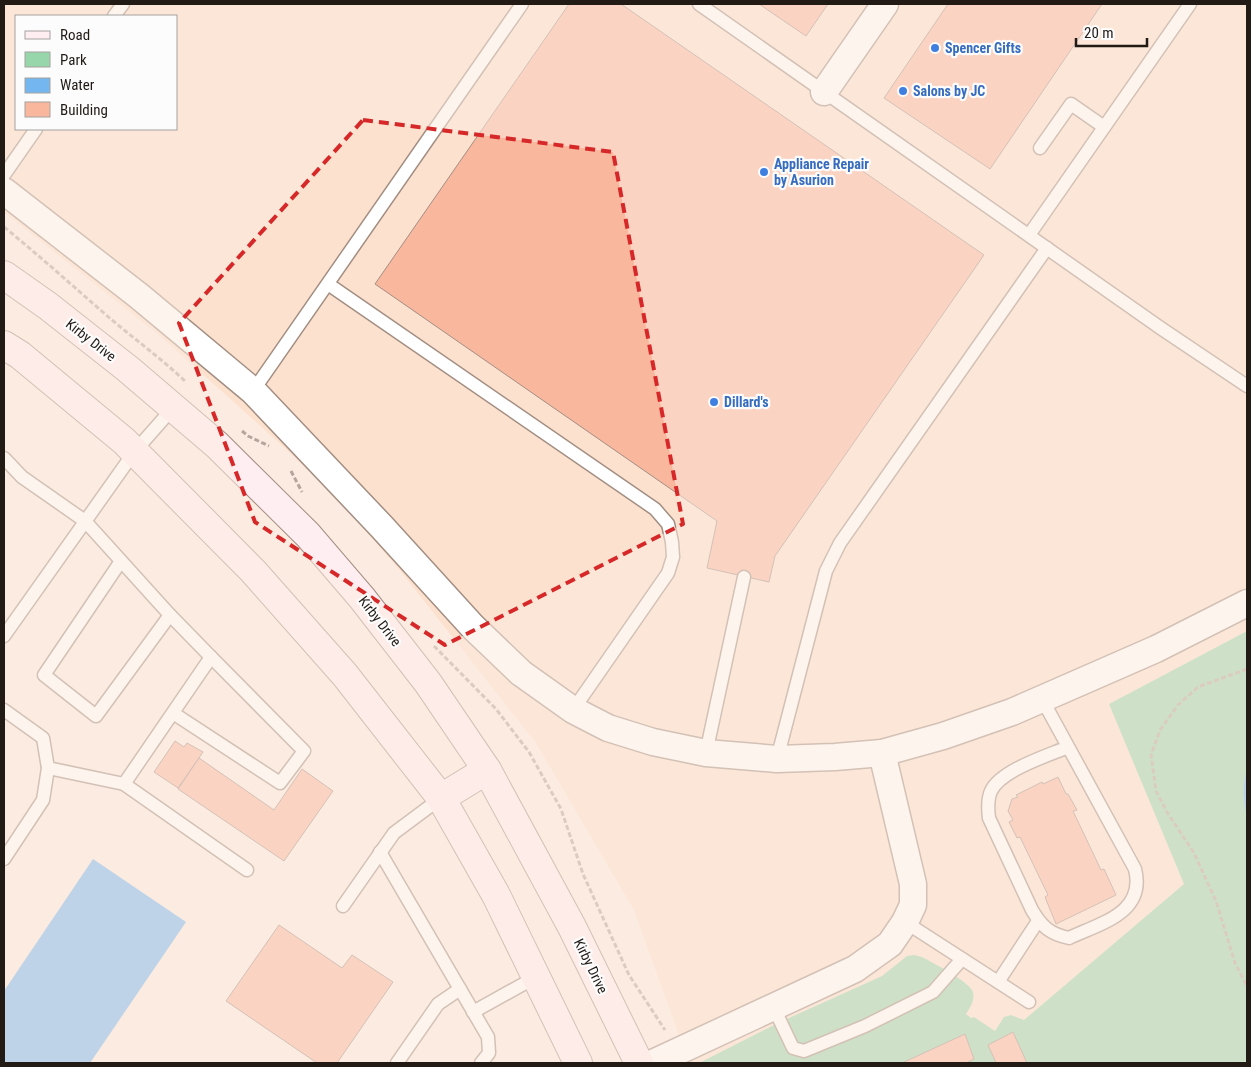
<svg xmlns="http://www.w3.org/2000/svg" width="1251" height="1067" font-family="'Roboto Condensed',sans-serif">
	<rect width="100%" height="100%" fill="#fcebe0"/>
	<path fill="#fde1cf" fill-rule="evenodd" d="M4 4H1247V631L1109 704 1185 884 1024 1020 1011 1015 1004 1017 995 1031 974 1017 971 1018 966 1014 972 1004 967 984 922 957 907 956 882 976 780 1022 699 1063H691L684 1049 634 910 536 743 398 568 342 503 286 449 160 336 4 212ZM16 16H176V129H16Z"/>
	<path fill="#97d6ab" d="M1247 631V1063H699L780 1022 882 976 907 956 914 955 922 957C933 963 969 981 973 992 975 1000 970 1008 966 1014L971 1018 974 1017 995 1031 1004 1017 1011 1015 1024 1020 1184 884 1109 704Z"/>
	<g fill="#74b7f0">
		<path d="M1247 770V816C1243 802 1242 784 1247 770Z"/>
		<path d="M93 859 186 922 90 1063H4V991Z"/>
	</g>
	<g fill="#f9b79d" stroke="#a38d84">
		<path d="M569 4H621L984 255 775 556 769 582 707 568 717 521 375 284Z"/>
		<path d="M759 4H828L806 36Z"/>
		<path d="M948 4H1102L990 169 884 98Z"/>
		<path d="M175 741 184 747 187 743 203 752 178 788 154 772Z"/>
		<path d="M199 758 274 810 302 769 333 791 284 861 178 789Z"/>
		<path d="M1058 777 1066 794H1068L1077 810 1073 811 1101 870 1104 869 1116 895 1056 924 1045 897 1048 895 1020 837 1017 838 1009 822 1013 820 1008 811 1012 799 1018 797 1016 795 1042 782 1043 784Z"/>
		<path d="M279 925 342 968 352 955 393 982 337 1063H317L226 1001Z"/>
		<path d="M1013 1032 1027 1063H996L988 1045Z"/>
		<path d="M965 1034 974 1059 966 1063H902Z"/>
	</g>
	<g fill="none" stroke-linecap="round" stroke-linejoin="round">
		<defs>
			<g id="lane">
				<path d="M699 4 1162 329 1247 386"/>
				<path d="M114 16 123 4"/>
				<path d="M1040 148 1071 104 1104 127"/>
				<path d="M4 175 36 129"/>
				<path d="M1029 235 1190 4"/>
				<path d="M328 284 655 509 668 524 672 542 673 557 668 573 573 710"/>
				<path d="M253 391 522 4"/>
				<path d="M4 458 22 477 85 521 170 615 211 657"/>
				<path d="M121 561 44 675 96 716 170 615"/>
				<path d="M4 636 135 451 173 408"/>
				<path d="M1042 699 1135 869C1146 913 1101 923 1069 938 1050 934 1042 927 1032 910L989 818C988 810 987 800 991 791 1001 770 1047 756 1068 747"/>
				<path d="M4 710 43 738 48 768 43 800 4 859"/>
				<path d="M706 753 744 577"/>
				<path d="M777 759 826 571 840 543 1047 248"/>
				<path d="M48 768 124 784 211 657 304 751 280 783 173 713"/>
				<path d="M124 784 247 870"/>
				<path d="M380 852 488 1037 489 1053 481 1063"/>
				<path d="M343 906 394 833 441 798"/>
				<path d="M905 922 1029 1002"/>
				<path d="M998 982 1038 921"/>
				<path d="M773 1006 793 1048 804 1051 865 1026 933 992 962 959"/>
				<path d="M473 1012 536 977"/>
				<path d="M397 1063 438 1004 460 989"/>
			</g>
			<g id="street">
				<path d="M824 92 885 4"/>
				<path d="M4 191 139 296 253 391 381 526 473 627 521 673 573 710 608 728 653 742 706 753 777 759 835 757 882 753 943 736 1012 712 1156 649 1247 603"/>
				<path d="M653 1063 855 969 890 944 905 922 913 905V884L882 753"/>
			</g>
			<g id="secondary">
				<path d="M4 275 48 306 128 369 217 445 308 535 362 598 428 683 487 770 572 927 639 1063"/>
				<path d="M4 345 20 355 124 441 253 571 345 675 441 798 496 895 578 1063"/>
				<path d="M441 798 487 770"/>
			</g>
		</defs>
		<use href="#lane" stroke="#a28e82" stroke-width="15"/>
		<use href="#street" stroke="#a28e82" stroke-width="29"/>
		<use href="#secondary" stroke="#a28e82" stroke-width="30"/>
		<g stroke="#b4a69d" stroke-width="3" stroke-dasharray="5 2.5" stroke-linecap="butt">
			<path d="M4 227C41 257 76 289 112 320 137 341 163 360 186 382"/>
			<path d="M242 431 248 436 269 446"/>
			<path d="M291 471 302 492"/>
			<path d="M434 646 496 709 529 752 561 809 583 874 629 975 665 1030"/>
			<path d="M1247 669 1198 687 1178 705 1160 730 1151 755 1156 791 1167 812 1194 853 1216 901 1235 963 1247 986"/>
		</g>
		<use href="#lane" stroke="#fff" stroke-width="12"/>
		<use href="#street" stroke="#fff" stroke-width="26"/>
		<use href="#secondary" stroke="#feedf1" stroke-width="28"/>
	</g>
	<path d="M0 0H1251V1067H0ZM363 120 613 152 683 524 445 645 255 522 179 323Z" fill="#fcebe0" fill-opacity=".55" fill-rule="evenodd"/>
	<path fill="none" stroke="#d62828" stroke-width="4" stroke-dasharray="10 6" stroke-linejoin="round" d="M363 120 613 152 683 524 445 645 255 522 179 323Z"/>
	<g fill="#3f7fe0" stroke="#fcfcfc" stroke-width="2">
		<circle cx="935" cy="48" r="5"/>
		<circle cx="903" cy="91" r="5"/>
		<circle cx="764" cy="172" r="5"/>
		<circle cx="714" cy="402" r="5"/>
	</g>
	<g text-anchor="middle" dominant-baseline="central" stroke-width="4.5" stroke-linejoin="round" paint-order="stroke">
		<g font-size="14" font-weight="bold" fill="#366cbe" stroke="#fcfcfc" text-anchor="start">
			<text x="945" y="48">Spencer Gifts</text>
			<text x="913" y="91">Salons by JC</text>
			<text x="774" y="164">Appliance Repair<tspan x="774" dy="16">by Asurion</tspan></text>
			<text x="724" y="402">Dillard's</text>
		</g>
		<g font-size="14" fill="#211a15" stroke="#fcfcfc">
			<text transform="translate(91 340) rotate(38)">Kirby Drive</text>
			<text transform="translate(380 621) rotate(52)">Kirby Drive</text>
			<text transform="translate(591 966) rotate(64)">Kirby Drive</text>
		</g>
	</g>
	<rect width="1251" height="1067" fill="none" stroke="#211a15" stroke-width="10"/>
	<rect x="15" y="15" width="162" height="115" fill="#fcfcfc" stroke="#a4a2a0"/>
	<rect x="25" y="31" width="25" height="8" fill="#feedf1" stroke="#a4a2a0"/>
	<text x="60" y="40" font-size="15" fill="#211a15">Road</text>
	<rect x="25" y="52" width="25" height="15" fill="#97d6ab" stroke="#a4a2a0"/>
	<text x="60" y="65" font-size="15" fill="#211a15">Park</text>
	<rect x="25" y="78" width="25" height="15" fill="#74b7f0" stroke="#a4a2a0"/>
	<text x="60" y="90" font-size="15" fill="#211a15">Water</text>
	<rect x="25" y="102" width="25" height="15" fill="#f9b79d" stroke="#a4a2a0"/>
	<text x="60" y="115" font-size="15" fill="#211a15">Building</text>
	<path d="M1076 38v8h71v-8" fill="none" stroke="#211a15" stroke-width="2.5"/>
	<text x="1084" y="38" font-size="15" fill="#211a15" stroke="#fcfcfc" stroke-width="4" paint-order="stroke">20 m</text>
</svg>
